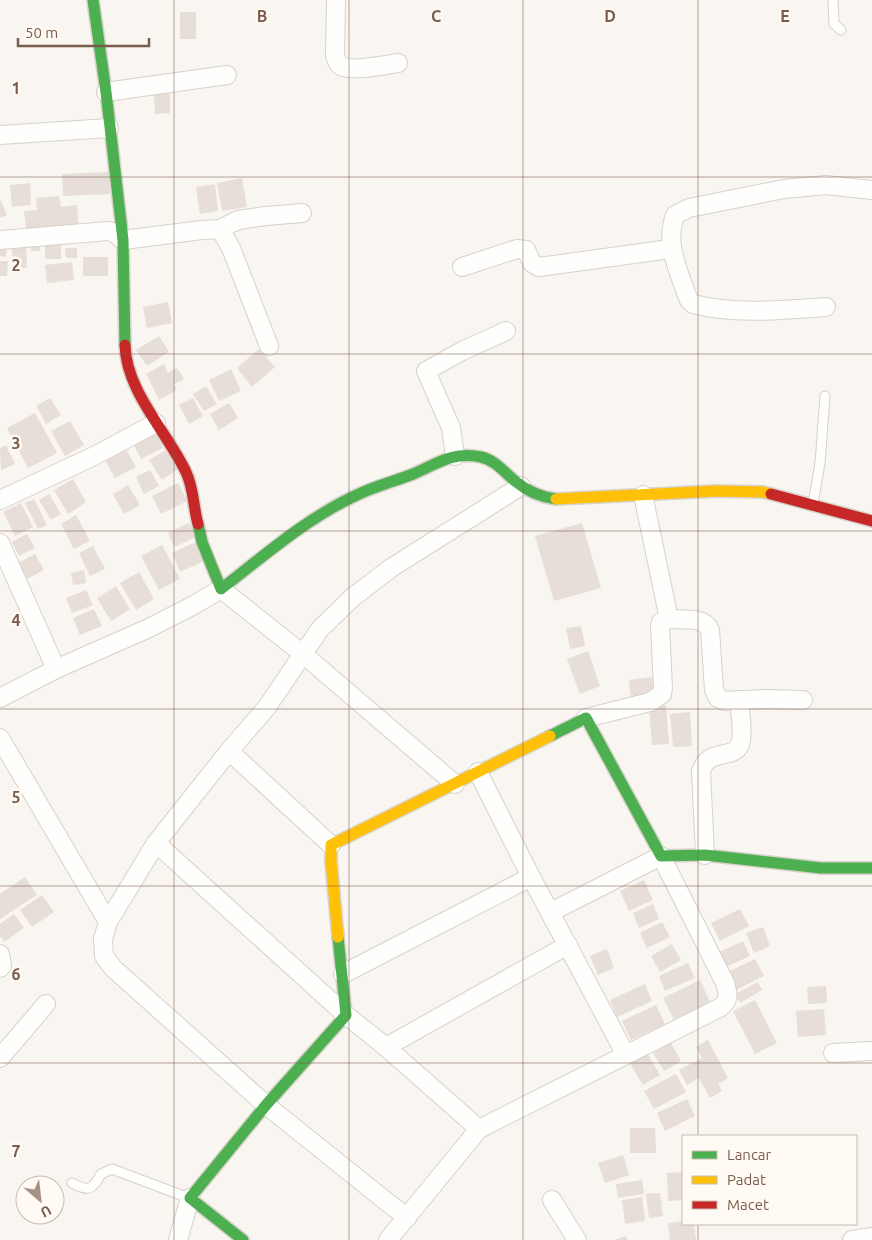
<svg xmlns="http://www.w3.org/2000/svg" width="872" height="1240" font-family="Ubuntu,sans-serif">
	<rect width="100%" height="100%" fill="#f9f5f0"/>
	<g fill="#e6ded7">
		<rect x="180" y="12" width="16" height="27"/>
		<path d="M154 94H170V113L155 114Z"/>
		<path d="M109 172 110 194 63 196 62 174Z"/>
		<path d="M242 178 247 207 222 211 217 183Z"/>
		<path d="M30 183 31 205 12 207 10 185Z"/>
		<path d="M215 184 218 211 200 214 196 187Z"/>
		<path d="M59 196 61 207 77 205 79 230 27 236 24 211 37 210 36 198Z"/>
		<path d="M0 199 7 215 0 218Z"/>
		<rect x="31" y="240" width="9" height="11"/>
		<rect x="45" y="240" width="16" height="19"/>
		<path d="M0 243H7L6 257 0 256Z"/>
		<path d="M26 247 27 268 13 269 12 249Z"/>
		<path d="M65 248H77V258H66Z"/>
		<rect x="83" y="257" width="25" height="19"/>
		<path d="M0 261H8L7 276H0Z"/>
		<path d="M72 262 74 280 47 283 45 265Z"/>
		<path d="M168 302 172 323 147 328 143 307Z"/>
		<path d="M159 336 169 352 147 366 136 350Z"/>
		<path d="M259 349 275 367 252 387 237 368Z"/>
		<path d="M164 364 168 373 177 368 184 379 174 384 177 390 159 400 146 374Z"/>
		<path d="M231 369 241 391 219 401 209 380Z"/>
		<path d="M206 386 217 404 204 411 193 394Z"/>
		<path d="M50 398 61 415 46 424 36 406Z"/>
		<path d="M193 398 203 416 189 424 179 405Z"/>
		<path d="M229 403 238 418 219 430 210 414Z"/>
		<path d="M35 413 57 453 28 468 7 428Z"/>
		<path d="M70 421 84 445 65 456 51 431Z"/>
		<path d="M153 428 163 448 141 459 131 439Z"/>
		<path d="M6 445 15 464 1 470 0 448Z"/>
		<path d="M126 449 136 467 115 478 105 460Z"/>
		<path d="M166 450 178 469 162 480 149 460Z"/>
		<path d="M150 470 159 486 144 494 136 477Z"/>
		<path d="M73 479 86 502 68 514 54 490Z"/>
		<path d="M178 483 187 501 161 514 152 496Z"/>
		<path d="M128 485 140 505 124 514 113 494Z"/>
		<path d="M49 494 61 514 51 520 39 500Z"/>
		<path d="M34 499 47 525 38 529 25 503Z"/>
		<path d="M21 503 33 527 15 536 3 512Z"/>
		<path d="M76 515 90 541 74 549 61 524Z"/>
		<path d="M189 523 196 537 174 547 168 533Z"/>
		<path d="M582 523 601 588 554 601 535 536Z"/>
		<path d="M27 534 35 548 19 556 12 542Z"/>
		<path d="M196 542 204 561 180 572 172 553Z"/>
		<path d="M162 545 180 579 159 590 141 556Z"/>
		<path d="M93 546 105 569 90 576 79 553Z"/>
		<path d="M35 554 44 570 27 579 18 563Z"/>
		<path d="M84 570 86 583 73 585 71 573Z"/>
		<path d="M139 572 154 599 136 610 120 583Z"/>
		<path d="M116 586 130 609 111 621 97 598Z"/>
		<path d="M86 590 93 605 72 613 66 598Z"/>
		<path d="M94 609 102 626 80 635 73 618Z"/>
		<path d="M581 626 585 646 570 649 566 628Z"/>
		<path d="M588 651 600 686 580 694 567 659Z"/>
		<path d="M652 677 654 696 631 698 629 680Z"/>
		<path d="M666 705 669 744 652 745 649 707Z"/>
		<path d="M690 712 692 746 673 747 670 714Z"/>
		<path d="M25 877 37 895 0 919V894Z"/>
		<path d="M644 880 653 900 629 911 620 891Z"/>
		<path d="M42 895 54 912 32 927 20 910Z"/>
		<path d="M653 904 659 919 639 928 633 913Z"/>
		<path d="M740 909 749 926 720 941 711 923Z"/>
		<path d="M14 914 24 928 4 942 0 936V924Z"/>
		<path d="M662 922 670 937 647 948 640 933Z"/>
		<path d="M763 927 770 946 754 953 746 933Z"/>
		<path d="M743 941 750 956 726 967 719 952Z"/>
		<path d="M672 944 681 960 660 972 651 956Z"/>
		<path d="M607 949 614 968 598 975 590 956Z"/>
		<path d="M755 959 764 976 736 990 728 972Z"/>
		<path d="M688 963 695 978 665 991 659 976Z"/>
		<path d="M700 980 710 1002 674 1020 663 998Z"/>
		<path d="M758 982 762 990 740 1003 735 994Z"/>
		<path d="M645 984 652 1001 617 1017 610 1000Z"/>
		<path d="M826 986 827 1003 808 1004 807 987Z"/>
		<path d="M755 1000 777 1043 755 1054 733 1011Z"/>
		<path d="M656 1005 665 1024 631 1040 622 1021Z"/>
		<path d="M824 1009 826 1035 798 1037 796 1011Z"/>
		<path d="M708 1040 728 1078 718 1084 722 1091 710 1098 699 1078 687 1085 679 1070 702 1058 696 1047Z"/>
		<path d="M671 1043 681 1061 664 1071 653 1053Z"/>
		<path d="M646 1051 660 1075 643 1085 629 1062Z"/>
		<path d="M676 1074 686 1092 654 1109 644 1091Z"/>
		<path d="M687 1099 695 1116 665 1131 657 1113Z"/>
		<path d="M630 1128H655L656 1153H630Z"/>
		<path d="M623 1155 629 1175 605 1183 598 1163Z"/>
		<path d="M683 1172V1200L668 1201 667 1173Z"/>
		<path d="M642 1180 644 1194 618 1198 616 1184Z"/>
		<path d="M660 1193 663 1216 649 1218 646 1194Z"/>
		<path d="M642 1197 645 1221 625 1224 622 1200Z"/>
		<path d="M683 1221V1224H694L696 1240H670L668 1223Z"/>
		<path d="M626 1236 628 1240H615Z"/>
	</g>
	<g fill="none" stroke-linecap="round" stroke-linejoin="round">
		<defs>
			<g id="lane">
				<path d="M833 0 834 24 841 30"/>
				<path d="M813 504 820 463 825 396"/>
				<path d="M72 1183C89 1192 92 1190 101 1174L112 1169 189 1198"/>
			</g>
			<g id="street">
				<path d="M336 0 335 56C337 60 337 64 341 66 352 72 385 65 398 63"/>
				<path d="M106 92 227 75"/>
				<path d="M0 135 109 128"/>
				<path d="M220 229 238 220 266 216 302 213"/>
				<path d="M0 240 108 231 115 233 123 240 202 230 220 229 231 248 269 346"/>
				<path d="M462 267 517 249 526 250 532 263 539 267 670 249"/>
				<path d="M826 307C782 310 736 315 693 304L689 300 686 293C677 266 665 243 675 215L689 208 784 189 826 185 872 190"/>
				<path d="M455 456 451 428 426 371 462 351 506 331"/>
				<path d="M0 500 94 456 156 423"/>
				<path d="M0 543 56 669"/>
				<path d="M669 619C683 620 704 616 710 630L714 690 718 698 725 701 765 699 803 700"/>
				<path d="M0 698 56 669 149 628 194 605 221 589 303 654 455 784"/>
				<path d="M586 718 650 702 662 694 663 688 660 626 661 622 669 619 643 495"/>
				<path d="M0 738 108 922"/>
				<path d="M229 751 331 845"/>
				<path d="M478 772 531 877 626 1055"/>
				<path d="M156 843 346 1015 386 1047 479 1129"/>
				<path d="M705 855 701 772C708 745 738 763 741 740 743 727 740 712 739 700"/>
				<path d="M0 954 2 966 0 968"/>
				<path d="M343 974 531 877"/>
				<path d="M386 1047 568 945"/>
				<path d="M833 1053 872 1051"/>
				<path d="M0 1058 46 1004"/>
				<path d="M552 1200 577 1240"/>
				<path d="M407 1218 266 1105 113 968 104 956 103 939 108 922 156 843 229 751 267 707 320 629 353 597 391 568 521 486"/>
				<path d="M178 1240 190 1198"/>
				<path d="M388 1240 479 1129 721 1007C730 999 728 993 725 983L661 856 551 912"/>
				<path d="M852 1240 872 1237"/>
			</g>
			<g id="fast">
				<path d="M93 0 106 92 123 240 125 345"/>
				<path d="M198 524 202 542 221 589C265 555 308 517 359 494 376 486 395 481 413 474 437 464 452 451 481 457 495 460 504 472 515 481 527 491 540 497 556 499"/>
				<path d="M550 736 586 718 661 856 705 855 821 868H872"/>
				<path d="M243 1240 190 1198 266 1105 346 1015 338 937"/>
			</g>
			<g id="slow">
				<path d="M556 499 716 491 763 492 771 494"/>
				<path d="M338 937 331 861V845L550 736"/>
			</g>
			<g id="jam">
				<path d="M125 345C126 391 167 432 186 472 194 489 193 506 198 524"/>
				<path d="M771 494 872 521"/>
			</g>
		</defs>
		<use href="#lane" stroke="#d7d1cb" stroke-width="11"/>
		<use href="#street" stroke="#d7d1cb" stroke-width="20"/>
		<use href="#fast" stroke="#d9d2cb" stroke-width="14"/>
		<use href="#slow" stroke="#d9d2cb" stroke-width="14"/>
		<use href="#jam" stroke="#d9d2cb" stroke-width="14"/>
		<use href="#lane" stroke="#fefefd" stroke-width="9"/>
		<use href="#street" stroke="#fefefd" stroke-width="18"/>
		<use href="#fast" stroke="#4caf50" stroke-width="11"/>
		<use href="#slow" stroke="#ffc107" stroke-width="11"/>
		<use href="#jam" stroke="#c62828" stroke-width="11"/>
	</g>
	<path fill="none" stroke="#7a5c4d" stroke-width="1" stroke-opacity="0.55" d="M174 0V1240M349 0V1240M523 0V1240M698 0V1136M0 177H872M0 354H872M0 531H872M0 709H872M0 886H872M0 1063H872M698 1224V1240"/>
	<g font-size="16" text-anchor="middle" font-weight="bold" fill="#7a5c4d" stroke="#fffaf3" stroke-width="5" stroke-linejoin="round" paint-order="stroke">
		<text x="262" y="22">B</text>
		<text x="436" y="22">C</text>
		<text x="610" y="22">D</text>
		<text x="785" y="22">E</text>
		<text x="16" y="94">1</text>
		<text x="16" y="271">2</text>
		<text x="16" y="449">3</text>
		<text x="16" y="626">4</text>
		<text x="16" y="803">5</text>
		<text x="16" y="980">6</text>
		<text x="16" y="1157">7</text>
	</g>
	<rect x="682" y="1135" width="175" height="90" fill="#fffaf3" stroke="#cabbb1"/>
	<rect x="692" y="1151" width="25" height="8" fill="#4caf50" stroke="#cabbb1"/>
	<text x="727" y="1160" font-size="15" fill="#7a5c4d">Lancar</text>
	<rect x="692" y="1176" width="25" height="8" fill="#ffc107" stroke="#cabbb1"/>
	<text x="727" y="1185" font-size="15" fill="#7a5c4d">Padat</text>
	<rect x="692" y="1201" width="25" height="8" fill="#c62828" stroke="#cabbb1"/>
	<text x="727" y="1210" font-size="15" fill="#7a5c4d">Macet</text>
	<g transform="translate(40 1200) rotate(152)"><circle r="24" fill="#fffaf3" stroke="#cabbb1"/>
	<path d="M0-4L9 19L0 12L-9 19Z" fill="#a69286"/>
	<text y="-8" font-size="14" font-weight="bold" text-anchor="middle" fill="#7a5c4d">U</text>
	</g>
	<path d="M18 38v8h131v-8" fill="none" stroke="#7a5c4d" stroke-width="2.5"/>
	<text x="25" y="38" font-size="15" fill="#7a5c4d" stroke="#fffaf3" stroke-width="4" paint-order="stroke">50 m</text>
</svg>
